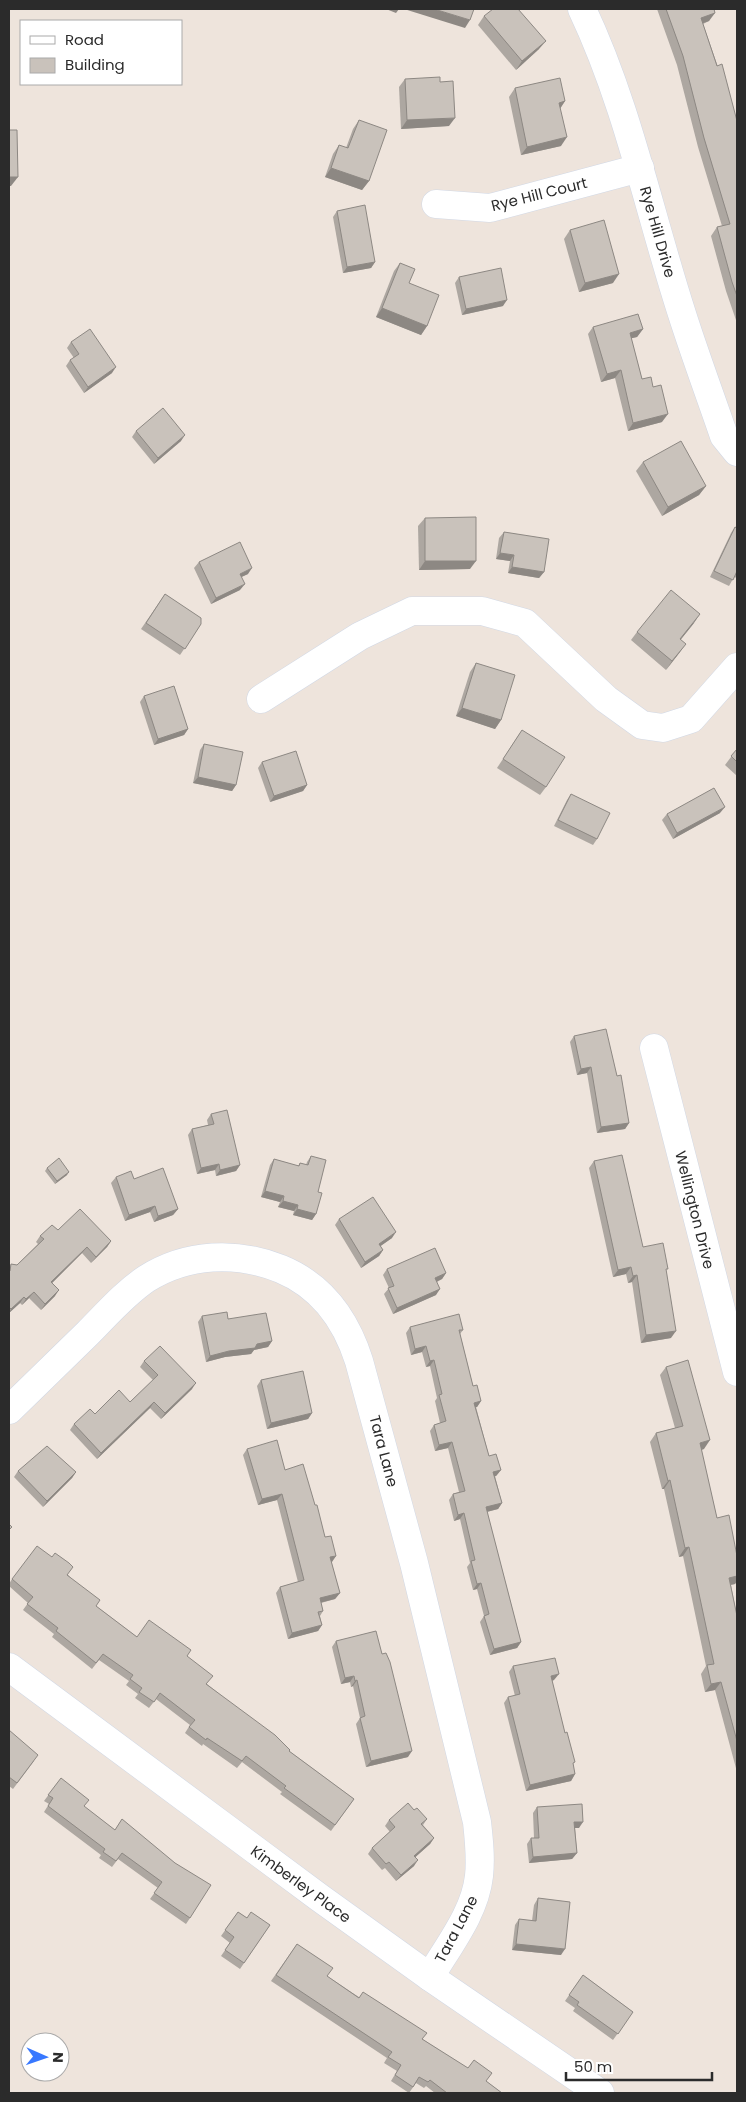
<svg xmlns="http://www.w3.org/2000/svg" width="746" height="2102" font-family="Poppins,sans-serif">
	<rect width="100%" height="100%" fill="#eee4dc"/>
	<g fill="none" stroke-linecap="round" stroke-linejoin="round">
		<defs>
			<g id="minor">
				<path d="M582 9C628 106 649 212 682 314 695 355 710 395 724 436L737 452"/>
				<path d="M436 204 490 208 640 168"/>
				<path d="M261 699 360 636 412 611H482L525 623 606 699 642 725 663 728 691 719 737 667"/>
				<path d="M654 1048 737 1372"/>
				<path d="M9 1410C35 1385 61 1359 88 1333 106 1315 124 1294 146 1279 187 1253 237 1251 281 1269 322 1286 346 1320 359 1361L414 1563 477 1822C479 1840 481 1858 479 1876 475 1913 448 1946 430 1977"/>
				<path d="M9 1667 320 1898 430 1977 600 2093"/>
			</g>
		</defs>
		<use href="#minor" stroke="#d1d8e5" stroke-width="29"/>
		<use href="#minor" stroke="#fff" stroke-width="28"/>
	</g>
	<g fill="#ada7a1">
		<path d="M657 9H714L709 21 703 24 737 121V323L726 291 711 236 717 227 722 226 698 147 677 65Z"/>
		<path d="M484 16 539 49 516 70 478 25Z"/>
		<path d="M405 79 449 126 401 129 399 87Z"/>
		<path d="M515 88 565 101 560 109 561 146 521 155 509 97Z"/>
		<path d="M359 120 369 181 362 190 325 177 333 154 339 145 346 148 353 129Z"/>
		<path d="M337 211 375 262 371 268 343 273 333 217Z"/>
		<path d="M570 230 613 283 579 292 564 239Z"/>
		<path d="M400 263 427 326 421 335 376 317 394 271Z"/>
		<path d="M459 277 503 306 462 315 455 283Z"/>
		<path d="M593 327 643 329 637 337 631 338 642 379 662 422 628 431 615 378 601 382 588 334Z"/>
		<path d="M71 342 112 373 84 393 66 366 70 360 74 358 67 348Z"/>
		<path d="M136 431 181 441 154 464 132 437Z"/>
		<path d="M643 462 706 486 699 495 662 516 636 471Z"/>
		<path d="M425 518 470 569 419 570 418 526Z"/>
		<path d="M735 527 737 528V578L734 577 729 586 710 577 731 533Z"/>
		<path d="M504 532 544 572 539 578 508 573 510 561 496 559 499 538Z"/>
		<path d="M199 562 248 574 241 577 240 590 211 604 194 568Z"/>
		<path d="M165 594 201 624 180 655 141 629Z"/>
		<path d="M694 623 681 639 680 652 666 670 631 640 637 632Z"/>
		<path d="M476 663 501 720 495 729 456 716 470 672Z"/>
		<path d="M144 696 188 729 184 735 154 745 140 702Z"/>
		<path d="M522 730 546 787 540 795 497 768Z"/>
		<path d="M204 744 236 785 232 791 193 783 200 750Z"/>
		<path d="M737 749V776L725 765Z"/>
		<path d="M262 762 307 785 303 791 270 802 258 768Z"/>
		<path d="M571 794 597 839 593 845 554 826 567 800Z"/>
		<path d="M720 813 673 839 662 820 667 814Z"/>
		<path d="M574 1036 629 1123 625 1129 597 1133 587 1073 577 1075 570 1042Z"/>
		<path d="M211 1114 240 1165 236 1171 216 1176 215 1170 197 1174 188 1135 192 1129 208 1125 207 1120Z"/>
		<path d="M311 1156 318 1192 316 1214 312 1220 293 1215 294 1211 278 1207 280 1202 261 1197 270 1165 274 1159 298 1166 300 1163 306 1165 307 1162Z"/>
		<path d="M594 1161 643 1247 666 1272 671 1338 641 1343 632 1282 628 1283 626 1274 613 1277 589 1168Z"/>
		<path d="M47 1168 67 1175 55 1184 45 1171Z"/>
		<path d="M116 1177 134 1179 178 1209 173 1215 154 1222 150 1212 125 1221 111 1183Z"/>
		<path d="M339 1219 392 1238 380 1246 383 1250 379 1256 361 1268 335 1225Z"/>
		<path d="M58 1230 111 1241 107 1247 91 1263 82 1253 52 1283 55 1296 41 1310 29 1298 22 1305 20 1303 9 1313V1268L11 1264 17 1265 38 1244 36 1242 40 1236Z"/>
		<path d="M387 1269 446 1273 442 1279 437 1282 436 1295 393 1314 384 1294 389 1288 383 1275Z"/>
		<path d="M202 1316 228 1319 272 1341 268 1347 254 1350 251 1354 225 1357 206 1362 198 1322Z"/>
		<path d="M410 1327 463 1330 460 1334 473 1386 481 1401 477 1407H476L489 1456 501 1470 496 1476H495L502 1503 498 1509 487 1512 521 1642 517 1648 490 1655 480 1622 484 1616 477 1589 473 1590 467 1567 470 1563 460 1519 454 1521 449 1500 453 1494 459 1492 448 1448 435 1451 430 1431 434 1425 440 1423 435 1401 437 1398 430 1366 426 1367 422 1352 411 1355 406 1333Z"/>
		<path d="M144 1361 192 1389 161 1419 150 1408 97 1459 70 1430 74 1424 95 1414 130 1402 153 1380 140 1367Z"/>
		<path d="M666 1367 704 1449 701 1450 717 1518 737 1556V1581L735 1584 731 1585 737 1616V1772L715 1690 705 1692 701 1674 706 1666 683 1556 679 1557 664 1489H662L650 1442 656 1433 675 1428 660 1375Z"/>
		<path d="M261 1380 312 1413 308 1419 267 1429 257 1386Z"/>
		<path d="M247 1449 285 1470 315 1505 325 1537 336 1556 331 1562 340 1593 335 1599 321 1603 323 1611 320 1616 322 1625 318 1631 288 1639 276 1593 280 1587 298 1582 277 1500 258 1505 243 1455Z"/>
		<path d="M18 1471 76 1472 72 1478 43 1507 14 1477Z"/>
		<path d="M52 1557 96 1606 137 1637 187 1656 207 1684 289 1751 354 1799 331 1831 280 1794 282 1792 242 1762 237 1768 203 1744 202 1746 185 1733 190 1725 156 1699 149 1708 135 1698 138 1694 126 1685 129 1681 99 1660 92 1669 52 1637 54 1634 23 1610 28 1603 9 1586V1584L12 1579Z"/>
		<path d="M336 1641 408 1757 366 1767 356 1724 360 1718 353 1686 351 1687 350 1682 341 1684 332 1647Z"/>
		<path d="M513 1666 554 1680 552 1681 575 1774 571 1781 526 1791 504 1703 508 1697 515 1696 509 1672Z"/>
		<path d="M9 1730 34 1761 13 1789 9 1786Z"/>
		<path d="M61 1778 84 1807 115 1830 122 1819 190 1918 186 1924 150 1899 158 1888 118 1859 112 1867 99 1858 101 1855 44 1812 49 1804 44 1801Z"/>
		<path d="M537 1807 579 1828H575L577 1853 572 1859 529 1863 527 1844 531 1838H534L533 1813Z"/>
		<path d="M414 1810 427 1819 423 1825 434 1838 430 1844 415 1857 414 1866 396 1881 385 1868 382 1870 368 1854 372 1848 390 1832 385 1826 389 1820Z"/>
		<path d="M538 1898 561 1955 512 1950 515 1925 519 1919 532 1921 534 1905Z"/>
		<path d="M238 1912 247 1918 270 1925 240 1969 221 1956 230 1943 221 1936Z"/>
		<path d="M297 1944 327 1976 486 2081 502 2093H435L426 2086 424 2088 416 2083 409 2093 391 2081 397 2071 384 2063 387 2058 271 1981Z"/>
		<path d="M583 1975 633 2012 613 2040 573 2011 575 2008 565 2001Z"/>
	</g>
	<g fill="#8d8883">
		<path d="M386 9H399L396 13Z"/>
		<path d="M404 9H434L470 20 465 28Z"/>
		<path d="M715 13 709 21 695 26 701 18Z"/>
		<path d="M546 41 539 49 516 70 522 61Z"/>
		<path d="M565 101 559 110V103Z"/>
		<path d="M455 118 449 126 401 129 407 120Z"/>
		<path d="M567 137 561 146 521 155 527 147Z"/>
		<path d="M331 168 369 181 362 190 325 177Z"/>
		<path d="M9 177H18L11 186H9Z"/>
		<path d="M375 262 371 268 343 273 347 267Z"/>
		<path d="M619 274 613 283 579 292 585 283Z"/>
		<path d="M507 300 503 306 462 315 466 309Z"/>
		<path d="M382 308 427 326 421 335 376 317Z"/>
		<path d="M643 329 637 337 624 340 630 333Z"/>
		<path d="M116 367 112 373 84 393 88 387Z"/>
		<path d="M621 370 615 378 601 382 607 374Z"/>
		<path d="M668 414 662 422 628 431 633 423Z"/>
		<path d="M185 435 181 441 154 464 158 458Z"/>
		<path d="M706 486 699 495 662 516 668 507Z"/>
		<path d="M500 553 514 555 510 561 496 559Z"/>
		<path d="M425 561H476L470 569 419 570Z"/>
		<path d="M512 567 544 572 539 578 508 573Z"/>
		<path d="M252 568 248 574 235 580 240 574Z"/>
		<path d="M245 584 240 590 211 604 216 598Z"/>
		<path d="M700 614 694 623 674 648 680 639Z"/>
		<path d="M686 644 680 652 666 670 672 661Z"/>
		<path d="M462 708 501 720 495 729 456 716Z"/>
		<path d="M188 729 184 735 154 745 158 739Z"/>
		<path d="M198 777 236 785 232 791 193 783Z"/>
		<path d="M307 785 303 791 270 802 274 796Z"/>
		<path d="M725 807 720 813 673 839 677 833Z"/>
		<path d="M591 1067 587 1073 577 1075 581 1069Z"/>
		<path d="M629 1123 625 1129 597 1133 601 1127Z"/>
		<path d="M219 1164 215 1170 197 1174 201 1168Z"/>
		<path d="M240 1165 236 1171 216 1176 220 1170Z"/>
		<path d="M69 1172 67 1175 55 1184 57 1181Z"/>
		<path d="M265 1191 284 1196 280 1202 261 1197Z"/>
		<path d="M283 1201 298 1205 294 1211 278 1207Z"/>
		<path d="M155 1206 150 1212 125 1221 129 1215Z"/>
		<path d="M178 1209 173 1215 154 1222 158 1216Z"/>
		<path d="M297 1209 316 1214 312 1220 293 1215Z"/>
		<path d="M396 1232 392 1238 375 1250 379 1244Z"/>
		<path d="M111 1241 107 1247 91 1263 96 1257Z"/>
		<path d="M87 1247 82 1253 47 1288 51 1282Z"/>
		<path d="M383 1250 379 1256 361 1268 365 1262Z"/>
		<path d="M631 1267 626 1274 613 1277 618 1270Z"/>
		<path d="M446 1273 442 1279 431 1284 435 1278Z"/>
		<path d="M637 1275 632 1282 628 1283 633 1276Z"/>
		<path d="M440 1289 436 1295 393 1314 397 1308Z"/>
		<path d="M59 1290 55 1296 41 1310 45 1304Z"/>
		<path d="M34 1292 29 1298 22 1305 26 1299Z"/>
		<path d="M24 1297 20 1303 9 1313 11 1309Z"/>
		<path d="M676 1331 671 1338 641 1343 646 1335Z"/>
		<path d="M272 1341 268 1347 254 1350 251 1354 225 1357 206 1362 210 1356 257 1344Z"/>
		<path d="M426 1346 422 1352 411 1355 415 1349Z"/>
		<path d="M434 1360 430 1366 426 1367 430 1361Z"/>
		<path d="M196 1383 192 1389 161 1419 165 1413Z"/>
		<path d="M481 1401 477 1407 470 1409 474 1403Z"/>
		<path d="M154 1402 150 1408 97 1459 101 1453Z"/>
		<path d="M312 1413 308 1419 267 1429 271 1423Z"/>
		<path d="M710 1440 704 1449 694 1452 700 1443Z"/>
		<path d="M452 1442 448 1448 435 1451 439 1445Z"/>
		<path d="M501 1470 496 1476 489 1478 493 1472Z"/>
		<path d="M76 1472 72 1478 43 1507 47 1501Z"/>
		<path d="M670 1480 664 1489H662L668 1481Z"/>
		<path d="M282 1494 277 1500 258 1505 262 1499Z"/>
		<path d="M502 1503 498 1509 482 1513 486 1507Z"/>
		<path d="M464 1513 460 1519 454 1521 458 1515Z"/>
		<path d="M689 1547 683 1556 679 1557 685 1548Z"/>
		<path d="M336 1556 332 1562 326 1563 330 1557Z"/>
		<path d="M737 1576V1581L735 1584 723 1586 729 1578Z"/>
		<path d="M481 1583 477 1589 473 1590 477 1584Z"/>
		<path d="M340 1593 335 1599 315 1604 320 1598Z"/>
		<path d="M322 1625 318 1631 288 1639 292 1633Z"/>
		<path d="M521 1642 517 1648 490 1655 494 1649Z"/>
		<path d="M559 1674 554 1680 547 1682 551 1676Z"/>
		<path d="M354 1676 350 1682 341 1684 345 1678Z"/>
		<path d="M357 1680 353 1686 351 1687 355 1681Z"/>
		<path d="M721 1682 715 1690 705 1692 711 1684Z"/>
		<path d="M412 1751 408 1757 366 1767 371 1761Z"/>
		<path d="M575 1774 571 1781 526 1791 530 1785Z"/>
		<path d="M574 1822H583L579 1828H570Z"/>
		<path d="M434 1838 430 1844 410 1862 414 1856Z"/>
		<path d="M577 1853 572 1859 529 1863 533 1857Z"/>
		<path d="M418 1860 414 1866 396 1881 401 1875Z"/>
		<path d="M516 1944 565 1949 561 1955 512 1950Z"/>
	</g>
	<g fill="#c9c2bb" stroke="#8d8883">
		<path d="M434 9H474L470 20Z"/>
		<path d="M493 9H518L546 41 522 61 484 16Z"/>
		<path d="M666 9H714L715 13 701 18 717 66 722 64 737 121V296L732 282 717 227 730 224 704 138 683 56Z"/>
		<path d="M440 77V82L453 81 455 118 407 120 405 79Z"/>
		<path d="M560 78 565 101 559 103 567 137 527 147 515 88Z"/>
		<path d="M359 120 387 130 369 181 331 168 339 145 348 148Z"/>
		<path d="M9 130H17L18 177H9Z"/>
		<path d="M365 205 375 262 347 267 337 211Z"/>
		<path d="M604 220 619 274 585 283 570 230Z"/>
		<path d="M400 263 415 269 409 283 439 295 427 326 382 308Z"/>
		<path d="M501 268 507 300 466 309 459 277Z"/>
		<path d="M638 314 643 329 630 333 642 379 651 377 653 387 661 385 668 414 633 423 621 370 607 374 593 327Z"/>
		<path d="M90 329 116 367 88 387 70 360 79 354 71 342Z"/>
		<path d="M163 408 185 435 158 458 136 431Z"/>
		<path d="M681 441 706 486 668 507 643 462Z"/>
		<path d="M476 517V561H425V518Z"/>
		<path d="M735 527 737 528V571L733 580 714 571Z"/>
		<path d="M504 532 549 539 544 572 512 567 514 555 500 553Z"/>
		<path d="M240 542 252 568 240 574 245 584 216 598 199 562Z"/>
		<path d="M671 590 700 614 680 639 686 644 672 661 637 632Z"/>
		<path d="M165 594 201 618V624L185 649 146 623Z"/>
		<path d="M476 663 515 675 501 720 462 708Z"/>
		<path d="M174 686 188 729 158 739 144 696Z"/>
		<path d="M522 730 565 757 546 787 503 759Z"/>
		<path d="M204 744 243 752 236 785 198 777Z"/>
		<path d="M737 749V762L731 756Z"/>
		<path d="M296 751 307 785 274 796 262 762Z"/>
		<path d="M714 788 725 807 677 833 667 814Z"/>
		<path d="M571 794 610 813 597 839 558 820Z"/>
		<path d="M606 1029 617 1076 621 1075 629 1123 601 1127 591 1067 581 1069 574 1036Z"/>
		<path d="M227 1110 240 1165 220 1170 219 1164 201 1168 192 1129 214 1124 211 1114Z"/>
		<path d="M622 1155 643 1247 663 1243 668 1269H666L676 1331 646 1335 637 1275 633 1276 631 1267 618 1270 594 1161Z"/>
		<path d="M311 1156 326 1160 318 1192 322 1193 316 1214 297 1209 298 1205 283 1201 284 1196 265 1191 274 1159 299 1166 300 1163 308 1165Z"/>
		<path d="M59 1158 69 1172 57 1181 47 1168Z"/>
		<path d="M163 1168 178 1209 158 1216 155 1206 129 1215 116 1177 131 1171 134 1179Z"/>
		<path d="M373 1197 396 1232 379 1244 383 1250 365 1262 339 1219Z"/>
		<path d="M80 1209 111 1241 96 1257 87 1247 51 1282 59 1290 45 1304 34 1292 26 1299 24 1297 11 1309 9 1307V1272L10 1271 11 1264 17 1265 44 1239 40 1236 52 1225 58 1230Z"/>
		<path d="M435 1248 446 1273 435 1278 440 1289 397 1308 388 1288 394 1286 387 1269Z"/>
		<path d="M227 1312 228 1319 266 1313 272 1341 257 1344 255 1348 229 1351 210 1356 202 1316Z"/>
		<path d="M459 1314 463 1330H459L473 1386 477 1385 481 1401 474 1403 489 1456 496 1454 501 1470 493 1472 502 1503 486 1507 521 1642 494 1649 484 1616 489 1614 481 1583 477 1584 471 1561 475 1560 464 1513 458 1515 453 1494 465 1491 452 1442 439 1445 434 1425 446 1421 439 1395 442 1394 434 1360 430 1361 426 1346 415 1349 410 1327Z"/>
		<path d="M160 1346 196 1383 165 1413 154 1402 101 1453 74 1424 90 1409 95 1414 119 1390 130 1402 158 1375 144 1361Z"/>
		<path d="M688 1360 710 1440 700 1443 717 1518 729 1515 737 1556V1576L729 1578 737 1616V1741L721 1682 711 1684 707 1665 714 1664 689 1547 685 1548 670 1480 668 1481 656 1433 683 1426 666 1367Z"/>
		<path d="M303 1371 312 1413 271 1423 261 1380Z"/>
		<path d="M277 1440 285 1470 303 1464 315 1505H317L325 1537 331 1536 336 1556 330 1557 340 1593 320 1598 323 1611 318 1612 322 1625 292 1633 280 1587 304 1580 282 1494 262 1499 247 1449Z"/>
		<path d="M47 1446 76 1472 47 1501 18 1471Z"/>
		<path d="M9 1524 12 1527 9 1530Z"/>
		<path d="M37 1546 52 1557 55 1553 69 1563 73 1567 67 1575 100 1600 96 1606 137 1637 149 1620 191 1650 187 1656 213 1676 206 1684 275 1735 290 1750 289 1751 354 1799 335 1825 284 1788 286 1786 246 1756 242 1761 207 1738 206 1740 189 1727 195 1720 160 1693 154 1702 139 1692 142 1688 130 1679 133 1675 103 1654 96 1663 56 1631 58 1628 27 1604 33 1597 12 1579Z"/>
		<path d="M376 1631 382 1654 386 1653 390 1662 412 1751 371 1761 360 1718 365 1716 357 1680 355 1681 354 1676 345 1678 336 1641Z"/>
		<path d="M555 1658 559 1674 551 1676 565 1733 567 1732 575 1762 573 1763 575 1774 530 1785 508 1697 520 1694 513 1666Z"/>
		<path d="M9 1730 38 1755 17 1783 9 1777Z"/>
		<path d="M61 1778 89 1800 84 1806 115 1830 122 1819 175 1863 211 1885 190 1918 154 1893 162 1882 122 1853 116 1861 103 1852 105 1849 48 1806 53 1798 48 1795Z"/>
		<path d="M408 1803 414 1810 417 1808 427 1819 421 1824 434 1838 414 1856 418 1860 401 1875 389 1862 386 1864 372 1848 395 1827 389 1820Z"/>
		<path d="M582 1804 583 1822H574L577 1853 533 1857 531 1838H539L537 1807Z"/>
		<path d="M538 1898 570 1902 565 1949 516 1944 519 1919 536 1921Z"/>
		<path d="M238 1912 247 1918 251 1912 270 1925 244 1963 225 1950 234 1937 225 1930Z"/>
		<path d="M297 1944 333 1968 327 1976 359 1998 363 1992 427 2033 422 2039 468 2068 474 2060 492 2073 486 2081 502 2093H447L430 2080 428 2082 419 2077 413 2087 395 2075 401 2065 388 2057 392 2052 276 1975Z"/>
		<path d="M583 1975 633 2012 618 2034 577 2005 579 2002 569 1995Z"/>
	</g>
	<g text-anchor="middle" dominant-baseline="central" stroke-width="4" stroke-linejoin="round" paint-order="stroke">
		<g font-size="15" fill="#2b2b2b" stroke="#fff">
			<text transform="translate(539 194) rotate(-14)">Rye Hill Court</text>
			<text transform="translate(658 232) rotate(74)">Rye Hill Drive</text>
			<text transform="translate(695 1210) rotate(76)">Wellington Drive</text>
			<text transform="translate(384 1451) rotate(75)">Tara Lane</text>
			<text transform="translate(301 1884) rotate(36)">Kimberley Place</text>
			<text transform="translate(456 1929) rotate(-62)">Tara Lane</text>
		</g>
	</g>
	<rect width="746" height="2102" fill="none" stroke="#2b2b2b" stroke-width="20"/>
	<rect x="20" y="20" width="162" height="65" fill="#ffffff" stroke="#aaaaaa"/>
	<rect x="30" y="36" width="25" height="8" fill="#ffffff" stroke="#aaaaaa"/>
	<text x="65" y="45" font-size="15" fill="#2b2b2b">Road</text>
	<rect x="30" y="58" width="25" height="15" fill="#c9c2bb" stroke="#aaaaaa"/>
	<text x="65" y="70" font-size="15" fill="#2b2b2b">Building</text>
	<g transform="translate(45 2057) rotate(92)"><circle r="24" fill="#ffffff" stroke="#aaaaaa"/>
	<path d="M0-4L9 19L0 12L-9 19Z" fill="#3878ff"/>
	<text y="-8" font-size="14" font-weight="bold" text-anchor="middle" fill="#2b2b2b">N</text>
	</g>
	<path d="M566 2072v8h146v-8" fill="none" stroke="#2b2b2b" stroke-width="2.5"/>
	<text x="574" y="2072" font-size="15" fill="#2b2b2b" stroke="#ffffff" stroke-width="4" paint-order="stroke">50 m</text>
</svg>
